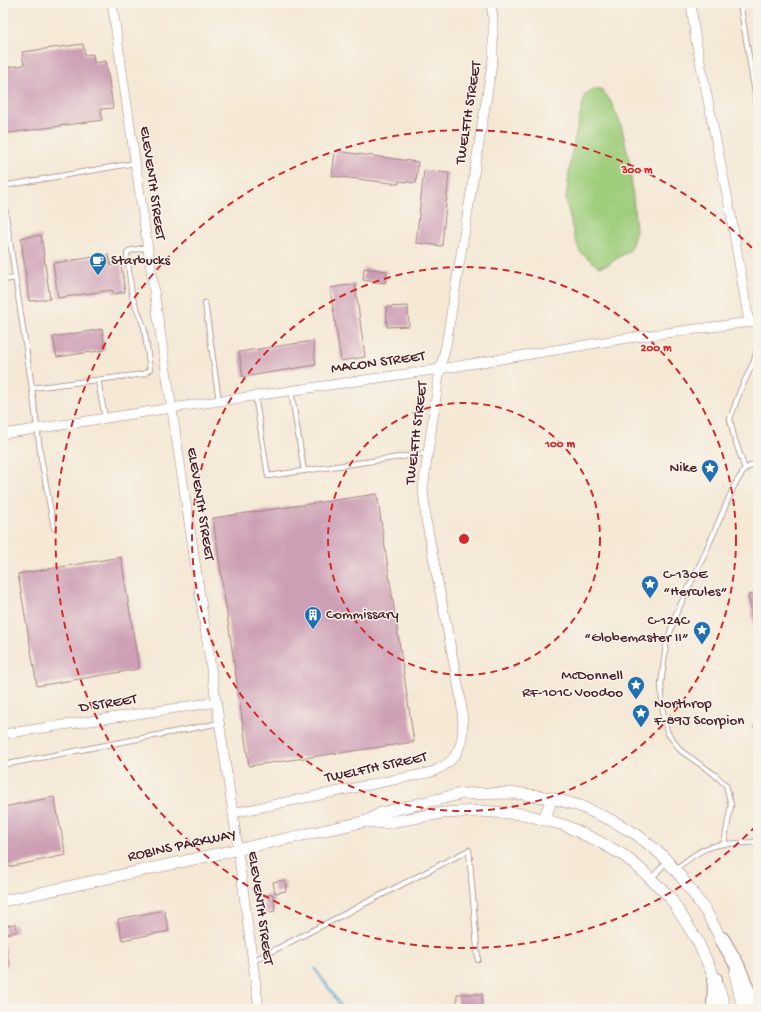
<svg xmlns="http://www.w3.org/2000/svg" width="761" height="1012" font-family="'Gochi Hand',sans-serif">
	<rect width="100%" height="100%" fill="#f7f3e8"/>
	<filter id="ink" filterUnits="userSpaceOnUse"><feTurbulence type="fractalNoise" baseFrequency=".025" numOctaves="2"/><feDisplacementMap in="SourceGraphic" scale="8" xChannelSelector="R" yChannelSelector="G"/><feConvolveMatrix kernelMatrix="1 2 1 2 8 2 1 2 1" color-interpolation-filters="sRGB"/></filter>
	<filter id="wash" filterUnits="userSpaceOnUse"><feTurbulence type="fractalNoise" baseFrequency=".012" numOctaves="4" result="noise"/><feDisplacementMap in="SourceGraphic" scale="16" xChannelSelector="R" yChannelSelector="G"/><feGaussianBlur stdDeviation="0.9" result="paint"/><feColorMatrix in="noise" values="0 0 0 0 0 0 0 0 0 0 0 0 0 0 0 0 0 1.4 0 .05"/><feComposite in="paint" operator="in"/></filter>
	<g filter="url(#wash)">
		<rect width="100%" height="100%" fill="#f5e8d5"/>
		<path fill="#9ecd7b" stroke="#747653" d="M594 89H601L610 100 621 125 630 164 636 231 630 250 607 265 599 267 580 252 574 235 566 200 571 156 585 94Z"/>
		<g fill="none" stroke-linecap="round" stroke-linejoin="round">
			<path stroke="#5ba9d4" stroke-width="2.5" d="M315 969 331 991 342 1009"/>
		</g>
		<g id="blocks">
			<g fill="#cd9fb5">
				<path d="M83 44 85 55 93 54 94 63 106 61 113 108 101 109 102 120 3 134V68L24 65 22 52Z"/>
				<path d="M335 151 418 162 416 183 399 181V184L332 176Z"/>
				<path d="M424 170 449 173 442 246 416 243Z"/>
				<path d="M41 235 50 299 29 301 21 238Z"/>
				<path d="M109 255 111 266 121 265 125 292 113 294 112 290 58 298 53 263Z"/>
				<path d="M364 268 387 271 385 283 363 280Z"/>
				<path d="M355 284 365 357 341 361 330 288Z"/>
				<path d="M408 306 409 326 387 327 386 307Z"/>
				<path d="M102 329 105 350 57 357 53 337Z"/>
				<path d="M313 341 316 365 243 377 239 352Z"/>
				<path d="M377 494 414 742 249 766 213 518Z"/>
				<path d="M121 557 139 669 37 686 18 574Z"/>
				<path d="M758 593V638H757L748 595Z"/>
				<path d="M54 797 66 855 3 868V807Z"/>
				<path d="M285 880 286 891 275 893 273 882Z"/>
				<path d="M273 894 275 911 265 913 263 896Z"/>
				<path d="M164 910 169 931 122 940 118 919Z"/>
				<path d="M16 924 17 932 5 934 4 926Z"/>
				<path d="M3 945H4L8 965 3 966Z"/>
				<rect x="457" y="994" width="25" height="15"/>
			</g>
		</g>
	</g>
	<g filter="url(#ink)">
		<use href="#blocks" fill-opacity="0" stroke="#a08480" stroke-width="1"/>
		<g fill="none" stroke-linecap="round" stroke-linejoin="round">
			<defs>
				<g id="service">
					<path d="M740 3 758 111"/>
					<path d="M3 186 135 163"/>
					<path d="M3 196 32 388 41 458 54 528"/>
					<path d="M3 280 15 278"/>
					<path d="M205 303 219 401"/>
					<path d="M98 380 105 418"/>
					<path d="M32 388 144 374 150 369 144 327 132 296 127 254 129 251 147 247"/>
					<path d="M291 390 304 471"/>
					<path d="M255 395 268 476 428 453"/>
					<path d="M758 462 745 469 734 486 703 558 676 614 666 645 661 684 663 713 667 732 681 751 714 774 726 785 731 805 724 844 758 842"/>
					<path d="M745 469 734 437 730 419 740 391 754 361 758 344"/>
					<path d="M3 765 220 723"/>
					<path d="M675 869C694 856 701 847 724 844"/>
					<path d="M651 879 667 861"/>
					<path d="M253 961 469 850 478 960"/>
				</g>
				<g id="minor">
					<path d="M112 3 157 311 233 813 259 1009"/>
					<path d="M691 3 695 36 730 210 749 322"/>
					<path d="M3 434 171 408 440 369 628 338 758 321"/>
					<path d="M3 734 217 702"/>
					<path d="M233 813 432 772C438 769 445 766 449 762 467 747 463 720 461 700L426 520 423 488 440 369 446 345 493 58V18L491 3"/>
				</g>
				<g id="tertiary">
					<path d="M544 820 552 798"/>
					<path d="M367 821 381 813 460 794 516 793 552 798 580 806 611 820 636 834 662 855 682 878 707 913 724 945"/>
					<path d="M3 901 367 821 384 823 443 813 479 811 523 814 564 825 598 841 623 855 637 866 669 896 697 940 715 979 723 1000 724 1009"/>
					<path d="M735 973 743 1009"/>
				</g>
				<g id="primary">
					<path d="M722 939 737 965 755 1009"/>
					<path d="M714 1009 715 979"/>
				</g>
			</defs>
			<use href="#service" stroke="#a08480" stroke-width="6"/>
			<use href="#minor" stroke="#a08480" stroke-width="10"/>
			<use href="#tertiary" stroke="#a08480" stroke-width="12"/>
			<use href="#primary" stroke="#a08480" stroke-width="16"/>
			<path stroke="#a08480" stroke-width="1.5" stroke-dasharray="1 3" stroke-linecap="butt" d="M753 727 758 726"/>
			<use href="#service" stroke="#fff" stroke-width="4.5"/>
			<use href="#minor" stroke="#fff" stroke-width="9"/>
			<use href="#tertiary" stroke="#fff" stroke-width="11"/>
			<use href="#primary" stroke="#fff" stroke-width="14"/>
		</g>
	</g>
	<g fill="none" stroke="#d62828" stroke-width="2" stroke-dasharray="7 5">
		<circle cx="464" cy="539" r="136"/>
		<circle cx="464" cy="539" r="272"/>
		<path d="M756 826A409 409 0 1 1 756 252"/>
	</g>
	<defs>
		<symbol id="cafe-pin" viewBox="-11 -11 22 30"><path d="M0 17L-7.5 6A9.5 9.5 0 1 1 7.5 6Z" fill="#1f6fb2" stroke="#f7f3e8"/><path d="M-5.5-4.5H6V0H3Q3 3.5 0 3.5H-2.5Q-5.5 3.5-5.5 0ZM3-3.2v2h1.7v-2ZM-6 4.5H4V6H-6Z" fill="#fff"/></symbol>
		<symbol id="sight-pin" viewBox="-11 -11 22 30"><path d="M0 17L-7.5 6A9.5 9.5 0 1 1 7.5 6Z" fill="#1f6fb2" stroke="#f7f3e8"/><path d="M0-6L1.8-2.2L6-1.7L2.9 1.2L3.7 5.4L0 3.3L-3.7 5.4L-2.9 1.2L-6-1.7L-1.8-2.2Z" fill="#fff"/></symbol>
		<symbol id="building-pin" viewBox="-11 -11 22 30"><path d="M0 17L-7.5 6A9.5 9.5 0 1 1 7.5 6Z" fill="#1f6fb2" stroke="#f7f3e8"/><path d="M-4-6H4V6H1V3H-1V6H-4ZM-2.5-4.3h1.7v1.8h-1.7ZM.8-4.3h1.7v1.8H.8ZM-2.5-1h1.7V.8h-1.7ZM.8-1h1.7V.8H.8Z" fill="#fff"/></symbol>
	</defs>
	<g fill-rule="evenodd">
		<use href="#cafe-pin" x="88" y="251" width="20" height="27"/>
		<use href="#sight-pin" x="700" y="458" width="20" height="27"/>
		<use href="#sight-pin" x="640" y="574" width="20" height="27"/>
		<use href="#building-pin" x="303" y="605" width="20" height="27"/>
		<use href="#sight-pin" x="692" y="620" width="20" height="27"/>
		<use href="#sight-pin" x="626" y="675" width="20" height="27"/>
		<use href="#sight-pin" x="631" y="703" width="20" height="27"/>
	</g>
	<g text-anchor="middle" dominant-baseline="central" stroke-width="3" stroke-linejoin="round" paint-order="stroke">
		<g font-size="15" fill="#4a1f2b" stroke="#f7f3e8">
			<text transform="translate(469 113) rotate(-81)">TWELFTH STREET</text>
			<text transform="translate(152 183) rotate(82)">ELEVENTH STREET</text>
			<text transform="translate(378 363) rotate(-8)">MACON STREET</text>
			<text transform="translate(417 433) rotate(-83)">TWELFTH STREET</text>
			<text transform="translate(200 504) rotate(81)">ELEVENTH STREET</text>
			<text transform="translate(108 704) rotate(-9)">D STREET</text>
			<text transform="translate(376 768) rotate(-12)">TWELFTH STREET</text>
			<text transform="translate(182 846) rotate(-12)">ROBINS PARKWAY</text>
			<text transform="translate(260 908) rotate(82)">ELEVENTH STREET</text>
		</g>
		<g font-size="15" fill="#4a1f2b" stroke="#f7f3e8" text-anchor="start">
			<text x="111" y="261">Starbucks</text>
			<text x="697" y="468" text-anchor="end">Nike</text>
			<text x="663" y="575">C-130E<tspan x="663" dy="17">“Hercules”</tspan></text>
			<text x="326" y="615">Commissary</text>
			<text x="689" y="621" text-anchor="end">C-124C<tspan x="689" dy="17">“Globemaster II”</tspan></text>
			<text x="623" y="676" text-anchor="end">McDonnell<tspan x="623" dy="17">RF-101C Voodoo</tspan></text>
			<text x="654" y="704">Northrop<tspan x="654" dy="17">F-89J Scorpion</tspan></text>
		</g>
	</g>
	<circle cx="464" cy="539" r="6" fill="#d62828" stroke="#f7f3e8" stroke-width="2"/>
	<g font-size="12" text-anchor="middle" font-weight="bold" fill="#d62828" stroke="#f7f3e8" stroke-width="3" stroke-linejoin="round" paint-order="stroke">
		<text x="637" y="173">300 m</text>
		<text x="656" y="351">200 m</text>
		<text x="560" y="447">100 m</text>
	</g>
	<rect width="761" height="1012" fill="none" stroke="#f7f3e8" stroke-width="16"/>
</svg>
